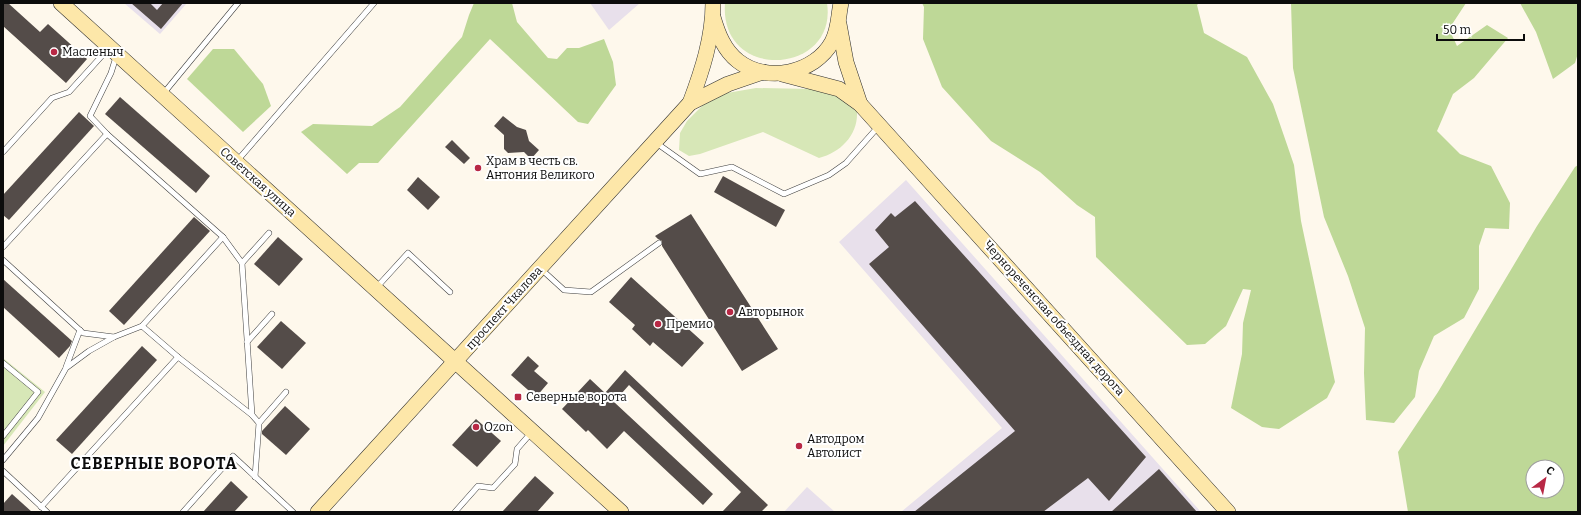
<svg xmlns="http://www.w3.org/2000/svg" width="1581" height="515" font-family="Bitter,serif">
	<rect width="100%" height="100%" fill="#fef8ec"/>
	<g fill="#e8e0eb">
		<path d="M124 3H187L160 34Z"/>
		<path d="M590 3H640L609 30Z"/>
		<path d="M906 180 1201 512H901L1002 428 839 242Z"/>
		<path d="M807 487 835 512H784Z"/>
	</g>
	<g fill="#d7e7b7">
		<path d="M725 3H827C838 75 719 83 725 3Z"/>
		<path d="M756 88 811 89 838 94 857 112C858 135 841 152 819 158L763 132 700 154 689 156 679 150 680 133 687 121 707 101 727 93Z"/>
		<path d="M3 358 45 392 3 446Z"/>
	</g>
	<g fill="#bed897" fill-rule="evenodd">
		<path d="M474 3H512L517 22 548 58 557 59 567 48H579L604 39 613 62 616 85 588 124 578 122 490 39 378 163H359L347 174 301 132 313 124 372 126 400 107 462 37 469 15Z"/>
		<path d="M922 3H1199L1197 5 1204 33 1247 57 1273 104 1294 165 1301 221 1335 382 1327 398 1279 429 1262 427 1231 408 1242 354 1243 323 1251 290 1243 289 1226 326 1205 344 1187 345 1096 257 1095 217 1077 205 1040 172 991 141 942 87 923 39 924 7Z"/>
		<path d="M1291 3H1466L1449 29 1457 46 1487 25 1508 38 1474 78 1453 94 1437 131 1460 154 1491 166 1510 203 1509 229 1485 228 1479 246V289L1464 318 1434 336 1419 371 1415 397 1394 423 1366 420 1364 373 1365 328 1348 276 1324 217 1293 68Z"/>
		<path d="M1520 3H1578V53L1575 63 1553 79 1536 32Z"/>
		<path d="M213 49H234L263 84 271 106 243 132 187 79Z"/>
		<path d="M1578 165V512H1408L1398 452 1438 392 1537 226 1575 167ZM1533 467H1557V491H1533Z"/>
	</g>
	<g fill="#544c49">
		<path d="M3 3H8L40 32 48 24 87 59 66 83 3 26Z"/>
		<path d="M131 3H150L157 10 163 3H183L161 29Z"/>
		<path d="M120 97 210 176 196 193 105 114Z"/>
		<path d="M79 112 94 126 9 220 3 215V195Z"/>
		<path d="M503 116 517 127 526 130 529 141 539 150 531 159 524 152 508 153 504 149V135L494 126Z"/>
		<path d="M452 140 470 158 464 164 445 147Z"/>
		<path d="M723 176 785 210 776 227 714 192Z"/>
		<path d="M418 177 440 197 428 210 407 190Z"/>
		<path d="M915 201 1146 457 1109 501 1088 478 1043 512H914L1015 431 869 264 889 247 875 230 891 213 895 217Z"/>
		<path d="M691 214 778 349 742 371 662 246V241L658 239 655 236Z"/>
		<path d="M194 217 210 231 124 325 109 311Z"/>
		<path d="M278 237 303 259 279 286 254 264Z"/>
		<path d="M631 277 704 343 682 367 653 342 650 346 632 329 635 325 609 302Z"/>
		<path d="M3 279 72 341 70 346 59 358 3 307Z"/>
		<path d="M281 321 306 343 282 369 257 347Z"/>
		<path d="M142 346 157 360 72 454 56 440Z"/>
		<path d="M528 356 539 366 534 371 548 383 536 397 511 375Z"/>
		<path d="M625 370 768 505 761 512H722L741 492 629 385 614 402 713 494 703 505 624 431 607 449 588 430 586 432 562 409 590 379 605 393Z"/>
		<path d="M285 406 310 429 286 455 262 434V431Z"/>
		<path d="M476 419 501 441 477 467 452 445Z"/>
		<path d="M1159 469 1197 512H1111Z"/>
		<path d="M535 476 554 493 537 512H502Z"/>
		<path d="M231 481 248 497 234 512H203Z"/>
		<path d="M12 494 32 512H3V504Z"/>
	</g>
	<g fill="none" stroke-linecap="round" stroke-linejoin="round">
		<defs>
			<g id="lane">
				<path d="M116 57 111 73 90 116 107 134 223 237 242 263 252 415 259 423 255 477"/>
				<path d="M163 94 238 3"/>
				<path d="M655 142 700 174 732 167 784 194 829 175 846 163 878 127"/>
				<path d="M3 152 52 98 69 92 109 48"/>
				<path d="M237 161 374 3"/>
				<path d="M223 237 142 326 178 357 252 415"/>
				<path d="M3 247 107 134"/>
				<path d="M3 260 83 333 114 337 142 326"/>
				<path d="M242 263 269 233"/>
				<path d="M541 269 564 290 591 292 659 243"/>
				<path d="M377 287 408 253 450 292"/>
				<path d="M247 342 272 314"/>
				<path d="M3 363 38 392 3 436"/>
				<path d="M66 367 80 330"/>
				<path d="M259 423 286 392"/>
				<path d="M3 460 38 418 66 368 89 351 114 337"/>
				<path d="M3 471 47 512"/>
				<path d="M41 507 178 357"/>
				<path d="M183 512 233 456 293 512"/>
				<path d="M455 512 478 486 493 488 515 464 517 449 531 433"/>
			</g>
			<g id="secondary">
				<path d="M61 3 621 512"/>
				<path d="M713 17C718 34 724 50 738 61 767 84 815 73 832 42 839 29 838 17 841 3"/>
				<path d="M839 24 846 62 860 104"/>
				<path d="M782 74 839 89 860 104 1228 512"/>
				<path d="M690 103C702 71 713 38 713 3"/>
				<path d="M318 512 690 103 728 84 763 72"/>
			</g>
		</defs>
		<use href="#lane" stroke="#3f3f3f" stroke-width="6"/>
		<use href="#secondary" stroke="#2e2e2e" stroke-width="16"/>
		<use href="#lane" stroke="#fff" stroke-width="5"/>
		<use href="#secondary" stroke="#fde7a9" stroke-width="15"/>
	</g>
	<g fill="#b82845" stroke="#fff" stroke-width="1.5">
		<circle cx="54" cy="52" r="4"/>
		<circle cx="478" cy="168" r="4"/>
		<circle cx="730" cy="312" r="4"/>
		<circle cx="658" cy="324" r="4"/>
		<rect x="514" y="393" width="8" height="8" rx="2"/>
		<circle cx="476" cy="427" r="4"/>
		<circle cx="799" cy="446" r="4"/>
	</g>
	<g text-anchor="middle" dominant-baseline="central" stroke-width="4" stroke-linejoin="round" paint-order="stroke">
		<g font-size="12" fill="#0c0c0c" stroke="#fff" text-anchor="start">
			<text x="62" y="52">Масленыч</text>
			<text x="486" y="161">Храм в честь св.<tspan x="486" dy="14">Антония Великого</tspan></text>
			<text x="738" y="312">Авторынок</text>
			<text x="666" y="324">Премио</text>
			<text x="526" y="397">Северные ворота</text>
			<text x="484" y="427">Ozon</text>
			<text x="807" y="439">Автодром<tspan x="807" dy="14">Автолист</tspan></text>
		</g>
		<g font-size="12" fill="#0c0c0c" stroke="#fff">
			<text transform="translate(258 182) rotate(42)">Советская улица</text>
			<text transform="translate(504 308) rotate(-48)">проспект Чкалова</text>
			<text transform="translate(1054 318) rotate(48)">Чернореченская объездная дорога</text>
		</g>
		<g font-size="16" font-weight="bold" letter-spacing="1" fill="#0c0c0c" stroke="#fff">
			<text x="154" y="463">СЕВЕРНЫЕ ВОРОТА</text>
		</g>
	</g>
	<rect width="1581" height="515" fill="none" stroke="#0c0c0c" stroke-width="8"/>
	<g transform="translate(1545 479) rotate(32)"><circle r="19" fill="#ffffff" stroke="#9e9e9e"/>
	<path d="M0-3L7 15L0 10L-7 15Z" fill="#b82845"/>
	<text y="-6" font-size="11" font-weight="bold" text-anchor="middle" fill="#0c0c0c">С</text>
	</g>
	<path d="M1437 34v6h87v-6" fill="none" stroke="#0c0c0c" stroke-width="2"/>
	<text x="1443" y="34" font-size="12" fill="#0c0c0c" stroke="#ffffff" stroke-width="3" paint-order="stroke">50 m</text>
</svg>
